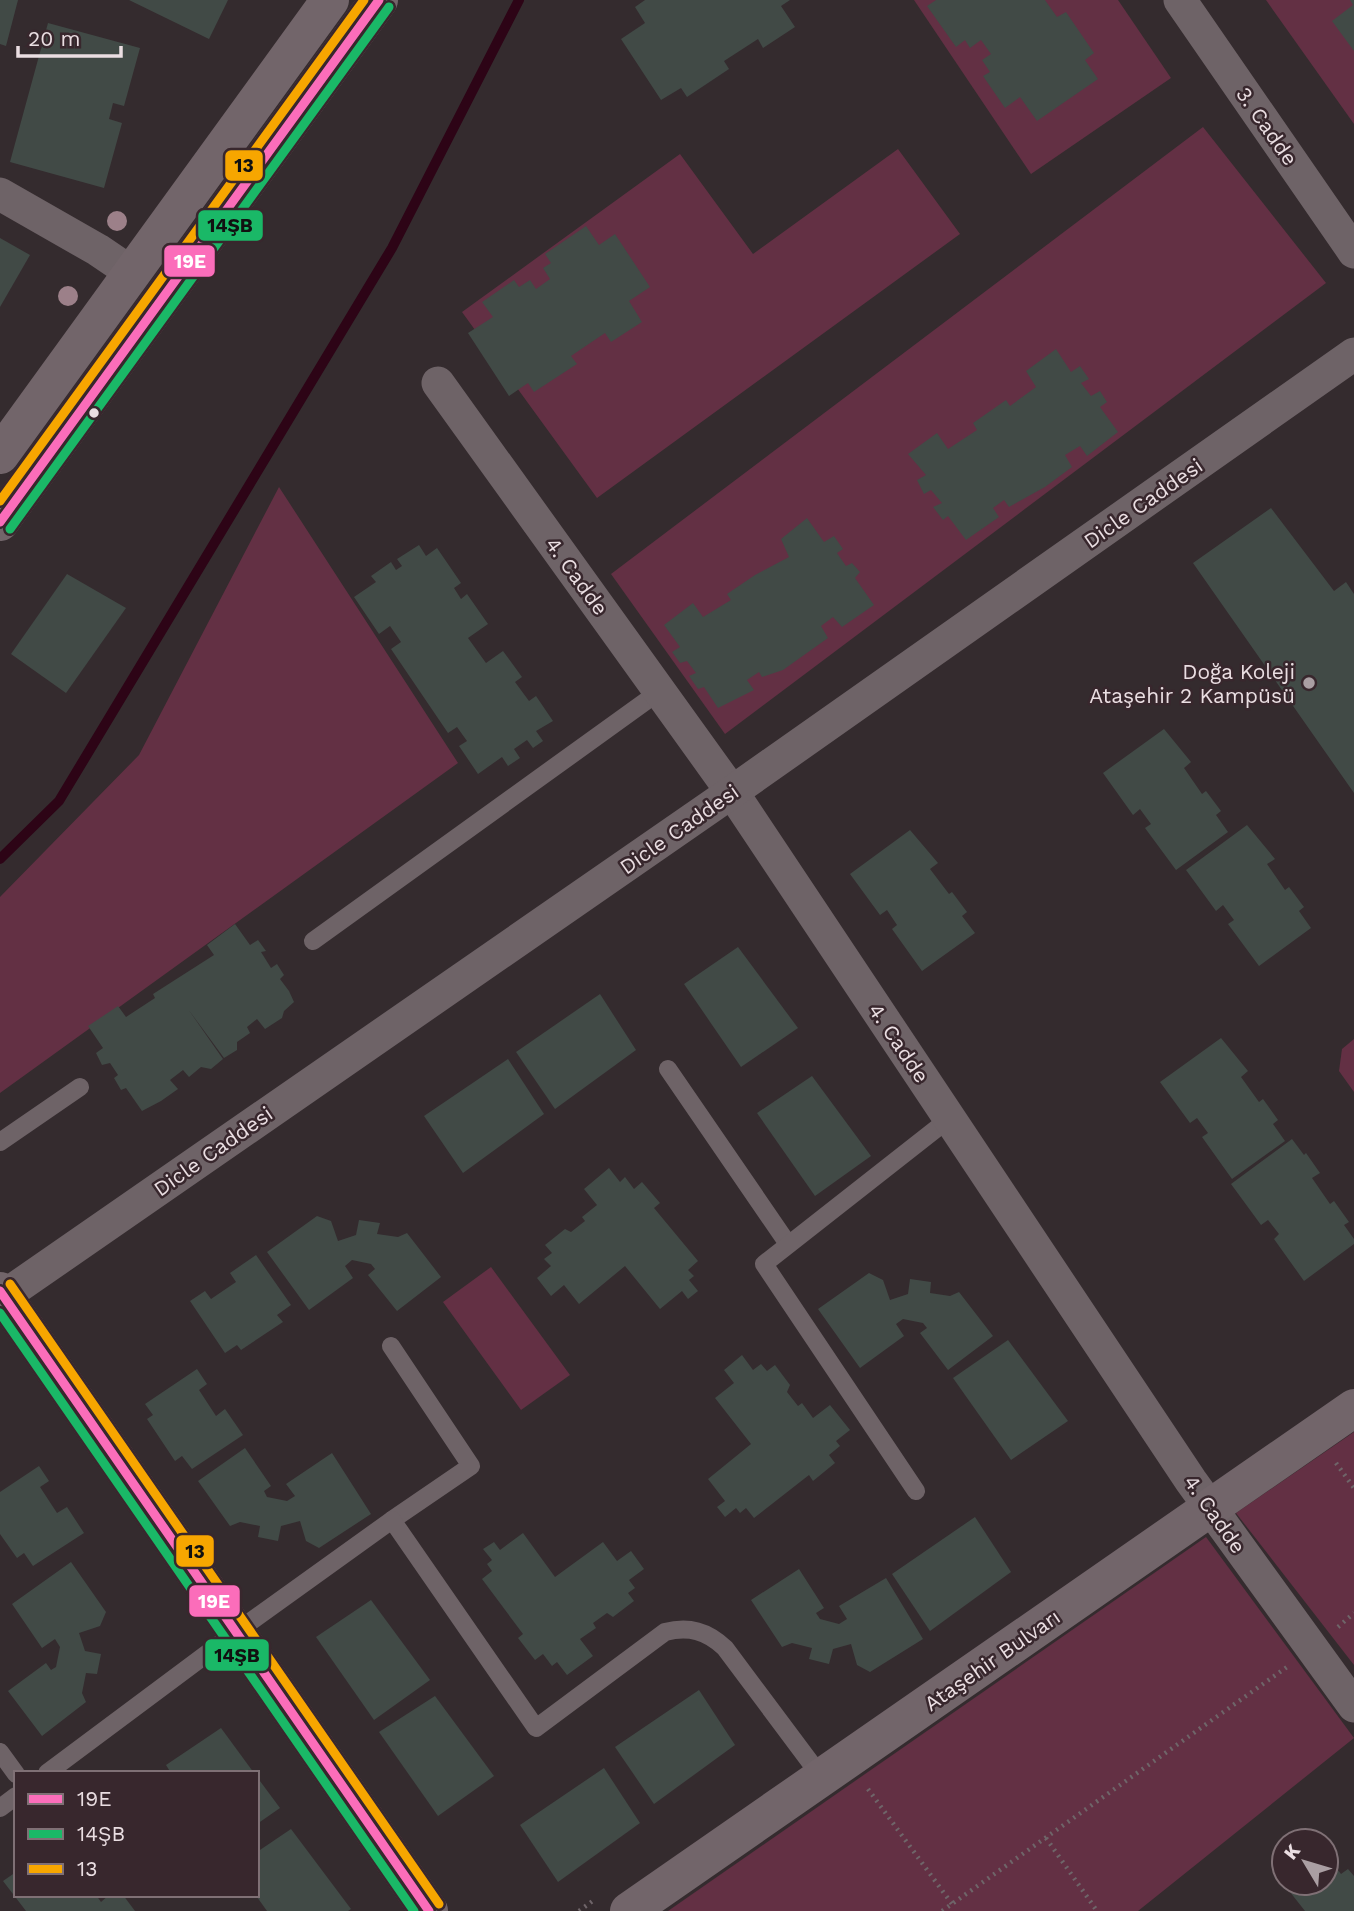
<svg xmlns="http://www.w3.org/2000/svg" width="1354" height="1911" font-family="'Work Sans',sans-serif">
	<rect width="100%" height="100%" fill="#342b2e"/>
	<g fill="#633044">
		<path d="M914 0H1118L1171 78 1031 174Z"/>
		<path d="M1266 0H1354V124Z"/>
		<path d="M1203 127 1326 283 725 734 611 574Z"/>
		<path d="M898 149 960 234 597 498 462 312 680 154 753 254Z"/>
		<path d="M279 487 458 763 0 1093V897L139 755Z"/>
		<path d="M1354 1039V1092L1339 1071 1342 1049Z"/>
		<path d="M491 1267 570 1375 521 1410 443 1302Z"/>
		<path d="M1354 1432V1665L1236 1513Z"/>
		<path d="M1206 1537 1354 1738 1138 1911H668Z"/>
	</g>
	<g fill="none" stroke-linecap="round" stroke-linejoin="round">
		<path stroke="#2d0416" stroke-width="10" d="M0 859 59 801 392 248 519 0"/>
	</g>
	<g fill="#414a46">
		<path d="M0 0H18L6 46 0 44Z"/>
		<path d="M129 0H228L209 39Z"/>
		<path d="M645 0H790L781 6 795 27 763 48 758 39 724 61 729 69 687 97 681 88 661 100 621 39 645 23 635 7Z"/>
		<path d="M936 0H1045L1057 17 1066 12 1094 53 1085 60 1098 79 1037 121 1020 97 1005 108 983 76 990 72 982 60 991 54 981 40 970 48 965 40 956 47 927 6Z"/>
		<path d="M1350 0H1354V51L1332 21 1353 5Z"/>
		<path d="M48 23 140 48 124 106 113 103 109 119 122 123 104 188 10 162Z"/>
		<path d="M586 226 599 245 615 234 650 287 629 301 642 322 611 342 605 333 571 356 577 364 534 392 528 383 509 396 468 333 493 317 482 302 514 280 519 287 530 280 536 289 550 279 543 268 551 263 545 254Z"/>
		<path d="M0 238 30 255 0 307Z"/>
		<path d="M1056 349 1071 372 1080 366 1089 379 1081 383 1091 396 1100 391 1107 402 1100 407 1118 432 1087 456 1080 446 1065 455 1072 467 1045 487 1009 507 1004 500 993 508 999 517 966 540 948 516 943 520 933 507 942 503 931 490 924 494 917 480 926 475 908 454 937 433 948 449 977 430 973 423 1006 400 1010 406 1036 387 1026 371Z"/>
		<path d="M1271 508 1334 591 1346 582 1354 594V793L1193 563Z"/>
		<path d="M807 518 824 542 834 536 843 549 837 553 846 566 852 563 860 572 855 578 874 605 842 627 833 617 821 626 828 638 783 670 762 677 759 672 747 680 754 690 718 708 704 687 698 689 689 676 696 673 687 661 680 663 672 652 680 647 664 625 693 603 703 617 731 600 727 594 755 575 789 557 781 539Z"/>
		<path d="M419 545 426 556 437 548 461 583 454 588 461 599 467 594 488 624 468 638 486 663 503 651 522 677 515 682 529 701 536 696 553 721 536 731 543 741 533 748 527 740 514 749 520 758 508 766 502 757 478 774 459 746 467 741 457 727 448 733 391 649 401 642 390 626 379 634 354 597 376 582 371 576 391 562 396 570 402 566 397 559Z"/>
		<path d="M67 574 126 608 66 693 11 654Z"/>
		<path d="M1164 729 1191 762 1184 768 1202 794 1206 791 1221 811 1216 815 1228 832 1176 870 1145 828 1151 824 1140 809 1133 815 1103 773Z"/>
		<path d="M1247 825 1275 859 1267 864 1285 890 1289 887 1304 907 1299 911 1311 928 1259 966 1228 924 1234 920 1223 905 1216 911 1186 870Z"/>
		<path d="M910 830 938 863 930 869 949 894 952 892 967 912 962 916 975 933 922 971 892 929 897 925 887 910 880 915 850 874Z"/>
		<path d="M235 924 250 945 258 940 266 951 261 952 271 968 277 964 284 975 280 979 289 991 294 1002 284 1011 282 1018 265 1029 257 1019 247 1027 250 1033 237 1042V1050L224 1058 188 1009 223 1059 211 1069 201 1067 189 1077 183 1070 170 1080 178 1089 161 1101 142 1111 126 1088 121 1090 114 1078 118 1075 110 1063 102 1065 96 1053 103 1048 88 1026 118 1006 126 1017 155 998 153 994 214 955 207 945Z"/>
		<path d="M738 947 798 1028 741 1067 684 984Z"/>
		<path d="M600 994 636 1050 555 1109 516 1052Z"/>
		<path d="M1221 1038 1248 1071 1241 1077 1259 1102 1263 1099 1278 1120 1273 1124 1285 1141 1232 1179 1202 1137 1208 1133 1197 1118 1190 1123 1160 1082Z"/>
		<path d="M508 1059 544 1114 463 1173 424 1116Z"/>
		<path d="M812 1076 871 1156 815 1196 757 1113Z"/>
		<path d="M1292 1139 1304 1155 1306 1153 1320 1173 1312 1178 1330 1204 1334 1201 1349 1222 1344 1225 1354 1239V1244L1304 1281 1274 1239 1279 1234 1268 1220 1261 1225 1231 1184Z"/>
		<path d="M609 1168 620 1182 625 1177 634 1189 642 1182 660 1203 654 1208 698 1261 688 1270 694 1276 689 1280 698 1291 688 1299 682 1291 660 1309 625 1266 579 1304 564 1285 551 1296 537 1278 551 1266 544 1259 552 1253 545 1245 565 1229 571 1232 585 1221 582 1217 597 1205 584 1189Z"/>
		<path d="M317 1216 331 1221 338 1241 356 1235 359 1220 380 1223 377 1234 398 1237 407 1233 441 1277 397 1311 368 1275 375 1269 371 1264 352 1260 345 1266 353 1278 309 1310 267 1252Z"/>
		<path d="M256 1255 291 1305 277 1315 283 1322 241 1350 237 1345 225 1353 190 1301 205 1291 211 1299 236 1282 230 1273Z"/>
		<path d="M869 1273 883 1280 890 1300 908 1294 910 1279 931 1282 930 1293 950 1296 959 1292 993 1336 948 1370 920 1333 927 1328 923 1323 903 1319 896 1324 904 1336 860 1368 818 1309Z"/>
		<path d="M1008 1340 1068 1421 1011 1460 953 1378Z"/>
		<path d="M742 1355 753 1370 761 1364 767 1371 775 1365 790 1385 787 1392 798 1406 802 1403 813 1418 830 1405 850 1430 836 1441 840 1446 829 1455 835 1463 813 1481 809 1475 754 1518 746 1508 740 1513 736 1508 725 1517 717 1507 725 1501 708 1479 751 1444 715 1398 734 1383 724 1370Z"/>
		<path d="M197 1369 207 1384 199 1390 216 1416 225 1409 243 1435 192 1469 182 1456 175 1461 147 1419 153 1415 145 1404Z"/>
		<path d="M245 1448 271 1486 264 1491 267 1497 287 1501 295 1496 286 1484 332 1453 371 1514 319 1548 306 1541 300 1521 281 1526 278 1541 258 1537 260 1526 240 1522 230 1526 198 1481Z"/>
		<path d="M39 1466 49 1481 40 1487 57 1513 67 1507 84 1533 33 1566 24 1553 17 1558 0 1534V1492Z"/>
		<path d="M975 1517 1011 1572 930 1631 892 1574Z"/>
		<path d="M523 1533 555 1577 603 1542 617 1561 631 1551 644 1569 629 1580 635 1588 628 1593 634 1601 613 1617 607 1613 593 1623 596 1628 580 1639 593 1656 567 1675 557 1662 552 1666 543 1654 535 1660 518 1638 523 1634 482 1579 492 1571 487 1564 492 1560 483 1549 494 1542 500 1550Z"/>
		<path d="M71 1562 106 1612 100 1626 79 1633 85 1651 101 1654 97 1674 86 1673 82 1693 86 1702 42 1736 8 1691 46 1663 51 1670 56 1667 60 1647 55 1639 42 1648 12 1604Z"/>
		<path d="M799 1569 824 1608 816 1613 820 1619 839 1624 847 1619 839 1606 886 1578 923 1639 870 1672 857 1665 851 1644 833 1649 829 1664 809 1659 812 1648 792 1643 782 1647 751 1600Z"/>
		<path d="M371 1600 430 1680 374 1720 316 1637Z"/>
		<path d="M699 1690 735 1745 654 1804 615 1747Z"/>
		<path d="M435 1696 494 1776 438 1816 379 1732Z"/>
		<path d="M221 1728 254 1773H171L166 1765Z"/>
		<path d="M604 1768 640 1823 558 1882 520 1825Z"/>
		<path d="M257 1777 280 1808 257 1824Z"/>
		<path d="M291 1829 351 1909 348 1911H267L257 1897V1852Z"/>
		<path d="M1326 1865 1329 1869 1334 1865 1341 1874 1348 1869 1354 1876V1911H1305L1290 1892 1302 1883H1326Z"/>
		<path d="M16 1872V1895H96L101 1902 109 1895H123L135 1911H26L3 1881Z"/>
	</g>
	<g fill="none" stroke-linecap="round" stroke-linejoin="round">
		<g stroke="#6f6569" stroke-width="4.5" stroke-dasharray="2 5" stroke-linecap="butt">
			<path d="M1336 1463 1354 1488"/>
			<path d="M1338 1627 1354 1613"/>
			<path d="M868 1789 952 1904"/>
			<path d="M1046 1838 1097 1911"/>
			<path d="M579 1911 594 1900"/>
			<path d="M942 1911 1287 1667"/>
		</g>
		<g stroke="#6e6367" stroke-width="18">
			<path d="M313 941 660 691"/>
			<path d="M668 1069 788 1244"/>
			<path d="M0 1142 80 1087"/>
			<path d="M391 1346 471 1466 392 1520"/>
			<path d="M916 1491 764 1264 950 1118"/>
			<path d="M0 1752 16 1774"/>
			<path d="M47 1773 236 1632 392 1520 536 1728 665 1632C689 1626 707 1631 725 1648L822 1778"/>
			<path d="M0 1808 16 1796"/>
		</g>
		<g stroke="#6e6367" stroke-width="33">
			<path d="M1180 0 1354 252"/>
			<path d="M0 194 98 250 132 273"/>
			<path d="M438 383 732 792 1191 1481 1354 1706"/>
			<path d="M0 1299 732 792 1354 354"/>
		</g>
		<g stroke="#72656a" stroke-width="38">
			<path d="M0 455 330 0"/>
			<path d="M0 522 379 0"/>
			<path d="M0 1291 429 1911"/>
			<path d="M629 1911 1354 1408"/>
		</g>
		<defs>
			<g id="bus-1">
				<path d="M0 522 379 0"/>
				<path d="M0 1291 429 1911"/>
			</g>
			<g id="bus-2">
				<path d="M10 529 389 7"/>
				<path d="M0 1313 414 1911"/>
			</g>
			<g id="bus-3">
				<path d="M0 501 364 0"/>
				<path d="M10 1284 439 1904"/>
			</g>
		</defs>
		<use href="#bus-1" stroke="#38272d" stroke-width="14"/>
		<use href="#bus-2" stroke="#38272d" stroke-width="14"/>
		<use href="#bus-3" stroke="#38272d" stroke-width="14"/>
		<use href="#bus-1" stroke="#fb6dba" stroke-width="9"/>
		<use href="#bus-2" stroke="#1ab867" stroke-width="9"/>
		<use href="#bus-3" stroke="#f7a600" stroke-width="9"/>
	</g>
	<g fill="#9c8089">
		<circle cx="117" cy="221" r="10"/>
		<circle cx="68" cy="296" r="10"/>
	</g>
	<circle fill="#eadee2" stroke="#38272d" stroke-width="2.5" cx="94" cy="413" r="6"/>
	<circle fill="#aa9fa3" stroke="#38272d" stroke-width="2.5" cx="1309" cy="683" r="7"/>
	<g text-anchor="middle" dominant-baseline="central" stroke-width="5" stroke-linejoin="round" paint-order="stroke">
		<g font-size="21" fill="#eadee2" stroke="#38272d">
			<text transform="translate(1267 126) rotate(55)">3. Cadde</text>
			<text transform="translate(1143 503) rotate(-35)">Dicle Caddesi</text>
			<text transform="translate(577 576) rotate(54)">4. Cadde</text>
			<text transform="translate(679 829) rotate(-35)">Dicle Caddesi</text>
			<text transform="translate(899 1043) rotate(56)">4. Cadde</text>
			<text transform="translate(213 1151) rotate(-35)">Dicle Caddesi</text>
			<text transform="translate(1215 1514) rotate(55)">4. Cadde</text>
			<text transform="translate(992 1660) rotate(-35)">Ataşehir Bulvarı</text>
		</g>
		<g font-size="21" fill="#eadee2" stroke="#38272d" text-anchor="end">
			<text x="1295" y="671">Doğa Koleji<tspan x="1295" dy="24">Ataşehir 2 Kampüsü</tspan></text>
		</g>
	</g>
	<g stroke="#38272d" stroke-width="2.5">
		<rect x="224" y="149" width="40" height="33" rx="7" fill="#f7a600"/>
		<rect x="197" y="209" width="67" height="33" rx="7" fill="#1ab867"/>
		<rect x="163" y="244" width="53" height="34" rx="7" fill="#fb6dba"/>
		<rect x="175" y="1534" width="40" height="34" rx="7" fill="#f7a600"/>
		<rect x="188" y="1584" width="53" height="34" rx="7" fill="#fb6dba"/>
		<rect x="204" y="1638" width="66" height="34" rx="7" fill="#1ab867"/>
	</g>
	<g font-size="19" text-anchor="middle" font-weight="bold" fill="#fff">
		<text x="190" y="268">19E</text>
		<text x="214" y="1608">19E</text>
	</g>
	<g font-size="19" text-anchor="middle" font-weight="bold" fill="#111">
		<text x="244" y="172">13</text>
		<text x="230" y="232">14ŞB</text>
		<text x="195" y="1558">13</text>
		<text x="237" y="1662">14ŞB</text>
	</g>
	<rect x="14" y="1771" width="245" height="126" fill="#38272d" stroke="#7f7075" stroke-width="2"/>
	<rect x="28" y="1794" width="35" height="10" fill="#fb6dba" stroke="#7f7075" stroke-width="2"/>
	<text x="77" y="1806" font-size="21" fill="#eadee2">19E</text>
	<rect x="28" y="1829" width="35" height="10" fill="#1ab867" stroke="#7f7075" stroke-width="2"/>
	<text x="77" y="1841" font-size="21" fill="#eadee2">14ŞB</text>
	<rect x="28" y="1864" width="35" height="10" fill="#f7a600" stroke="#7f7075" stroke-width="2"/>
	<text x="77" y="1876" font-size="21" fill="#eadee2">13</text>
	<g transform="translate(1305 1862) rotate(308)"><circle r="33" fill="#38272d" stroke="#7f7075" stroke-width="2"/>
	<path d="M0-5L12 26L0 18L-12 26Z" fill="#aa9fa3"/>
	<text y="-10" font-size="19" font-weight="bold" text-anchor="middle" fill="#eadee2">K</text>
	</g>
	<path d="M18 46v10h103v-10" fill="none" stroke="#eadee2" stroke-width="3.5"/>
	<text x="28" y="46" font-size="21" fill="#eadee2" stroke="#38272d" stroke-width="5" paint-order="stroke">20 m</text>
</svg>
